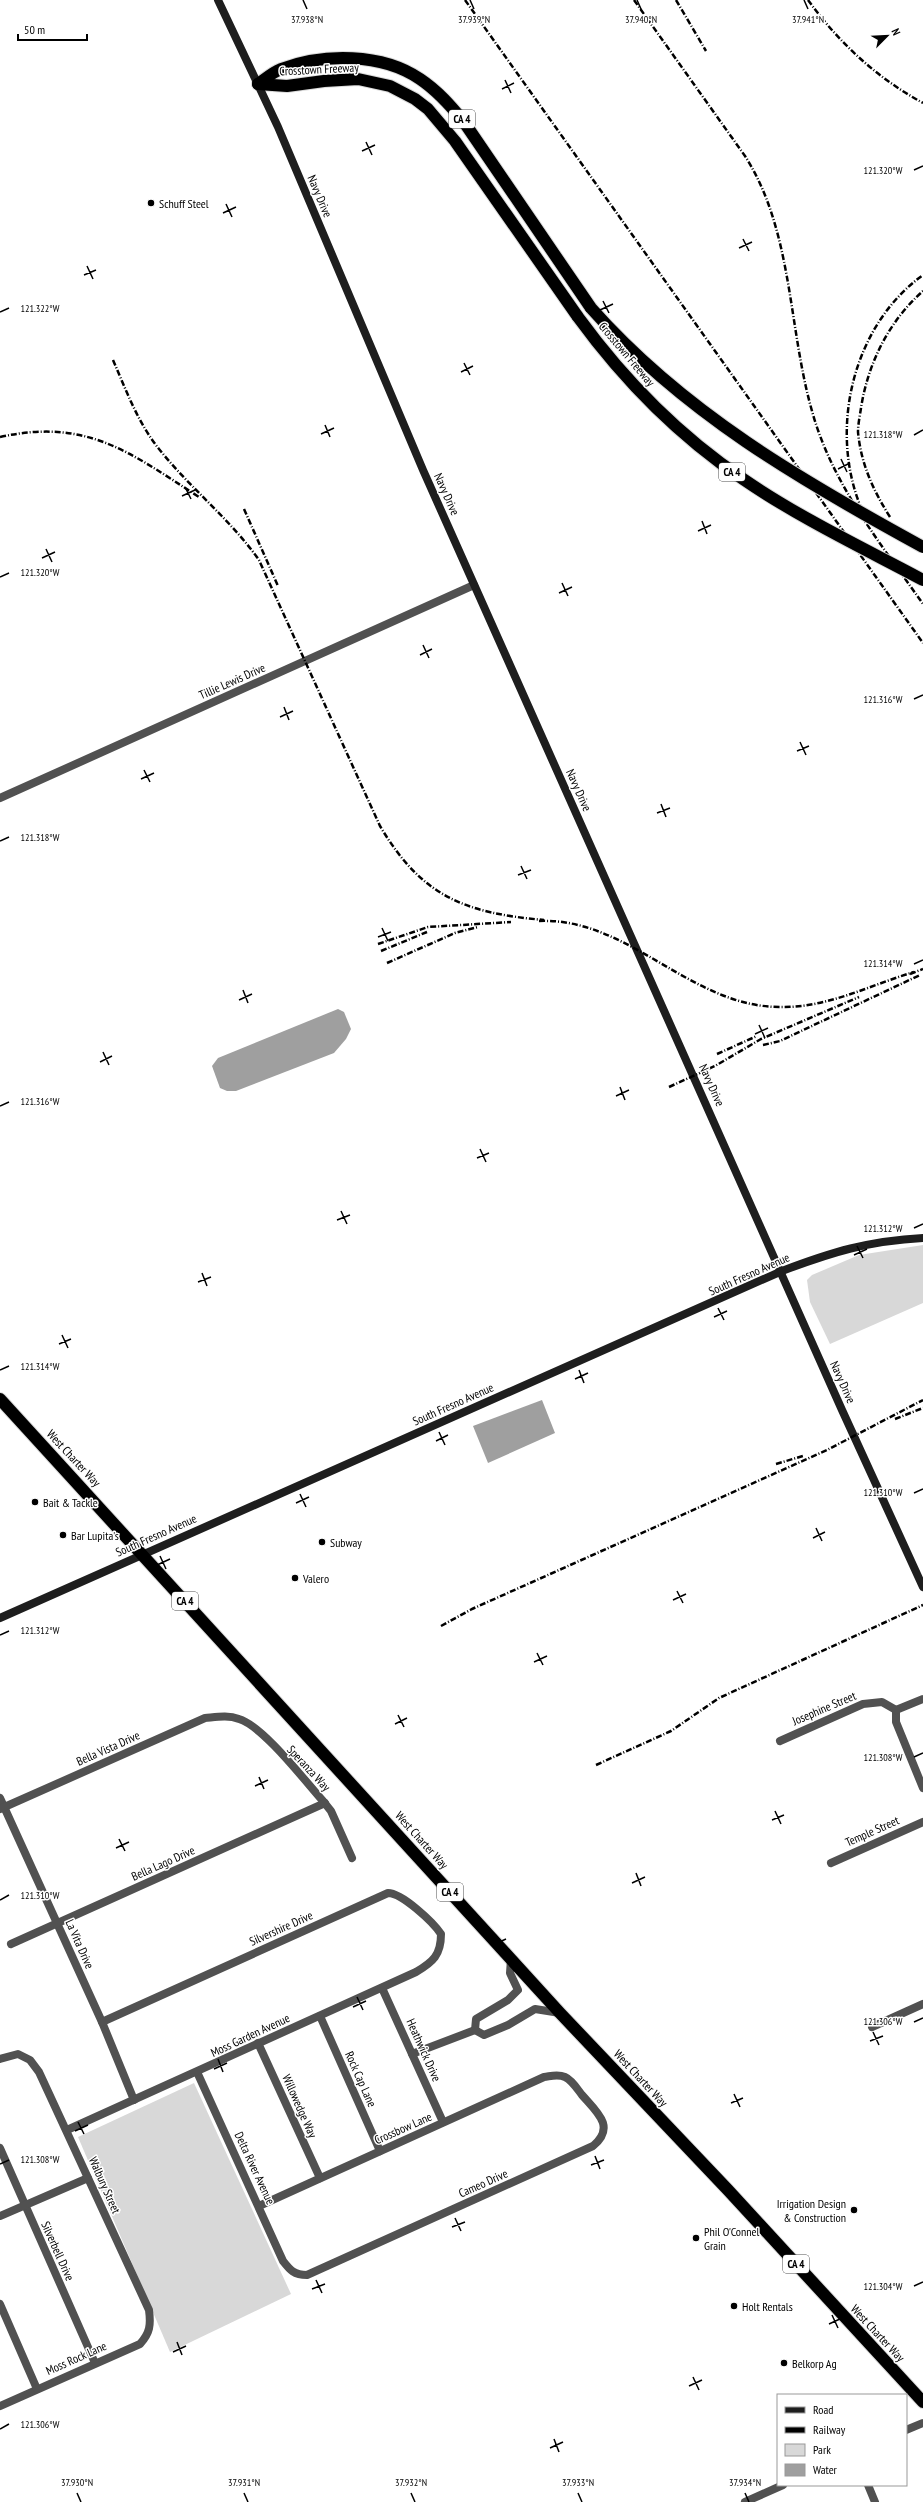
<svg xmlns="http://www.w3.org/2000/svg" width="923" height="2502" font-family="'PT Sans Narrow',sans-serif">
	<rect width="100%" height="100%" fill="#fff"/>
	<g fill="#d8d8d8">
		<path d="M923 1245V1303L830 1344 810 1302 807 1280 812 1275 859 1255Z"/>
		<path d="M194 2083 291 2294 170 2352 78 2137Z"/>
	</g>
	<g fill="#9f9f9f">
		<path d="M338 1009 344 1012 351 1029 346 1039 334 1053 236 1091H227L220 1088 212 1066 218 1058Z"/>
		<path d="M542 1400 555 1433 488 1463 473 1426Z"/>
	</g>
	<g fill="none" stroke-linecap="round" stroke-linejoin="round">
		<defs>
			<g id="highway">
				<path d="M258 84C265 79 273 72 281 69 324 53 382 53 420 79 438 91 451 106 464 122L591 308"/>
				<path d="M258 84 287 86 324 81 358 79 390 86 415 99 428 109 455 141 578 317"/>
				<path d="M0 1399 560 2013 728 2190 923 2402"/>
			</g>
		</defs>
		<use href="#highway" stroke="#dbdbdb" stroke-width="14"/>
		<g stroke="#515151" stroke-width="8">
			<path d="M0 798 474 585"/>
			<path d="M896 1710V1722L923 1788"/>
			<path d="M896 1710 923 1699"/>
			<path d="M780 1741 863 1704 882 1702 896 1710"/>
			<path d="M0 1798 102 2022 134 2100"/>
			<path d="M0 1809 205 1718C217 1717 228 1715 239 1719 263 1726 305 1781 323 1801L331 1811 352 1858"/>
			<path d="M831 1863 923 1822"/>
			<path d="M11 1944 325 1803"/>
			<path d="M382 1988 443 2122"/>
			<path d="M320 2016 380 2151"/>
			<path d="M872 2027 923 2004"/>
			<path d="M475 2030 476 2019 508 2000 518 1990 510 1973 511 1959"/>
			<path d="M475 2030 484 2035 508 2025 535 2009 560 2013"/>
			<path d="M258 2043 320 2178"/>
			<path d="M412 2054 475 2030"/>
			<path d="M0 2059 18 2054 30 2060 39 2072 149 2310C151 2325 150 2333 140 2344L0 2406"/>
			<path d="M197 2072 283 2261C290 2270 294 2275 307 2275L593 2146C616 2127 597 2112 582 2095 578 2090 572 2080 565 2077 558 2074 552 2076 544 2077L259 2206"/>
			<path d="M67 2130 416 1972C433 1962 441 1955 441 1934 433 1922 402 1893 388 1893L102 2022"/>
			<path d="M0 2148 95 2363"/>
			<path d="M0 2216 88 2178"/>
			<path d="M0 2304 37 2389"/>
			<path d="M906 2430 923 2423"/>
			<path d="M868 2485 875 2502"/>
			<path d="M745 2502 783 2485"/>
		</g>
		<g stroke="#1e1e1e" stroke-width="8">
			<path d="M218 0 278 127 423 470 842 1410 923 1587"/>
			<path d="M0 1618 782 1271C832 1252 868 1241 923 1238"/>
		</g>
		<use href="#highway" stroke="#000" stroke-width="12"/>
		<g stroke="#000" stroke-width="2.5" stroke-dasharray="6 2 1 2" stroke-linecap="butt">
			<path d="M465 0 923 643"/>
			<path d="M634 0 745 156C793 231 788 327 812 411 832 484 881 544 923 604"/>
			<path d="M676 0 706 51"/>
			<path d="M808 0C839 43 877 78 923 103"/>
			<path d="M113 360C126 390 138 423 159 449 190 488 230 519 259 560L380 826C422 897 465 913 544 920"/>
			<path d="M0 437C87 418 129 452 199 497"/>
			<path d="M244 509 278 586"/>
			<path d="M862 510C828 431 852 326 923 275"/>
			<path d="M890 517C873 490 861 464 858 432 858 424 860 415 861 408 868 363 889 321 923 291"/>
			<path d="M539 921C629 917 690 1007 780 1007 828 1008 870 985 914 972"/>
			<path d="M378 944 428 927 511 922"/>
			<path d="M381 951 427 932"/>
			<path d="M387 963 455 933 478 927"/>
			<path d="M910 974 923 969"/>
			<path d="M763 1045 780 1041 920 975"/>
			<path d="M717 1054 757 1036"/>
			<path d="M669 1087 715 1066 761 1039 859 997"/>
			<path d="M895 1419 923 1408"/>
			<path d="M776 1464 803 1456"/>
			<path d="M441 1626 472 1609 827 1450 923 1400"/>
			<path d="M596 1765 671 1731 719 1698 923 1605"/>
		</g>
		<defs>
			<g id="highway-bridge">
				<path d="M591 308C683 412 802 481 923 547"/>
				<path d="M578 317C624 380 678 435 743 479 800 518 863 548 923 580"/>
			</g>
		</defs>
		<use href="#highway-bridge" stroke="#dbdbdb" stroke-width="14" stroke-linecap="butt"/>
		<use href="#highway-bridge" stroke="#000" stroke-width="12"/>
	</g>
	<path fill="none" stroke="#000" stroke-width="1.5" d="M303 0 307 9M470 0 474 9M637 0 641 9M804 0 808 9M505 80 511 93M502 89 514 83M366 142 372 155M362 151 375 145M914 170 923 166M226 204 232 217M223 213 236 207M743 239 749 251M739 248 752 242M87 266 93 279M84 275 96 270M603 301 609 313M600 310 613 304M0 312 9 308M464 363 470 375M461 372 473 366M325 425 330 437M321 434 334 428M914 435 923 430M841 459 847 472M838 469 850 463M185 487 191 499M182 496 195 490M702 521 707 534M698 531 711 525M46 549 52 562M42 558 55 552M0 577 9 573M562 583 568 596M559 593 572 587M423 645 429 658M420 655 432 649M914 699 923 695M284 707 289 720M280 717 293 711M800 742 806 755M797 751 809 746M144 770 150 782M141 779 154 773M661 804 666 817M657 813 670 808M0 841 9 837M521 866 527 879M518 875 531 870M382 928 388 941M378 937 391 932M914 964 923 960M243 990 248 1003M239 1000 252 994M759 1025 765 1038M755 1034 768 1028M103 1052 109 1065M100 1062 112 1056M620 1087 625 1100M616 1096 629 1090M0 1106 9 1102M480 1149 486 1162M477 1158 489 1153M341 1211 347 1224M337 1220 350 1215M914 1228 923 1224M857 1246 863 1258M854 1255 867 1249M202 1273 207 1286M198 1282 211 1277M718 1308 724 1320M714 1317 727 1311M62 1335 68 1348M59 1344 71 1339M0 1370 9 1366M579 1370 584 1383M575 1379 588 1373M439 1432 445 1445M436 1441 448 1435M914 1493 923 1489M300 1494 306 1507M296 1503 309 1497M816 1528 822 1541M813 1538 825 1532M160 1556 166 1569M157 1565 170 1559M677 1591 683 1603M673 1600 686 1594M0 1635 9 1631M537 1653 543 1665M534 1662 547 1656M398 1715 404 1727M395 1724 407 1718M914 1757 923 1753M259 1777 264 1789M255 1786 268 1780M775 1811 781 1824M772 1820 784 1815M119 1839 125 1851M116 1848 129 1842M636 1873 641 1886M632 1883 645 1877M0 1900 9 1895M496 1935 502 1948M493 1945 506 1939M357 1997 363 2010M353 2007 366 2001M914 2022 923 2018M873 2032 879 2045M870 2041 883 2036M218 2059 223 2072M214 2069 227 2063M734 2094 740 2107M731 2103 743 2098M78 2122 84 2134M75 2131 88 2125M595 2156 600 2169M0 2164 9 2160M591 2165 604 2160M455 2218 461 2231M452 2227 465 2222M316 2280 322 2293M914 2286 923 2282M312 2289 325 2284M832 2315 838 2328M829 2324 842 2318M177 2342 182 2355M173 2352 186 2346M693 2377 699 2390M689 2386 702 2380M0 2429 9 2424M554 2439 559 2452M550 2448 563 2442M77 2493 81 2502M244 2493 248 2502M411 2493 415 2502M578 2493 582 2502M745 2493 749 2502"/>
	<g fill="#000" stroke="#fff" stroke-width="1.5">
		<circle cx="151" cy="203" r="4"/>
		<circle cx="35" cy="1502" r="4"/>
		<circle cx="63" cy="1535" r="4"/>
		<circle cx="322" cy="1542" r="4"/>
		<circle cx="295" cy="1578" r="4"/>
		<circle cx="854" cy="2210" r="4"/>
		<circle cx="696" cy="2238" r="4"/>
		<circle cx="734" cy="2306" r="4"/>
		<circle cx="784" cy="2363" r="4"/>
	</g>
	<g text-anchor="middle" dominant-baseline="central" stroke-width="3" stroke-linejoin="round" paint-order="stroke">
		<g fill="#fff" stroke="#4c4c4c" stroke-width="1">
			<rect x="449" y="110" width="26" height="18" rx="3"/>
			<rect x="719" y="463" width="26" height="18" rx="3"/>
			<rect x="172" y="1592" width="26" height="18" rx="3"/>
			<rect x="437" y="1883" width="26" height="18" rx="3"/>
			<rect x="783" y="2255" width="26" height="18" rx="3"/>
		</g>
		<g font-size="11" font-weight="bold" fill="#000">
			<text x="462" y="119">CA 4</text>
			<text x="732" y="472">CA 4</text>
			<text x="185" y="1601">CA 4</text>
			<text x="450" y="1892">CA 4</text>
			<text x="796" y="2264">CA 4</text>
		</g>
		<g font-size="12" fill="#000" stroke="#fff">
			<text transform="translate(319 69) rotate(-3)">Crosstown Freeway</text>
			<text transform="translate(320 196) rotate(67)">Navy Drive</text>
			<text transform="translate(627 354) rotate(50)">Crosstown Freeway</text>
			<text transform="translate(447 494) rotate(66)">Navy Drive</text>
			<text transform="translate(232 681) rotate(-24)">Tillie Lewis Drive</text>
			<text transform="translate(579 790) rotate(66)">Navy Drive</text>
			<text transform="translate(712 1085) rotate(66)">Navy Drive</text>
			<text transform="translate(749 1274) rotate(-24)">South Fresno Avenue</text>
			<text transform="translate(843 1382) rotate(66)">Navy Drive</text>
			<text transform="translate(453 1404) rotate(-24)">South Fresno Avenue</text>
			<text transform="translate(74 1458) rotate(47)">West Charter Way</text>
			<text transform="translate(156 1535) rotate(-24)">South Fresno Avenue</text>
			<text transform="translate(824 1708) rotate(-23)">Josephine Street</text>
			<text transform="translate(108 1748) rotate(-24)">Bella Vista Drive</text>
			<text transform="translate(309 1768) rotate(47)">Speranza Way</text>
			<text transform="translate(872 1831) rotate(-24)">Temple Street</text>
			<text transform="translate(422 1840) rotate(48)">West Charter Way</text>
			<text transform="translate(163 1863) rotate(-24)">Bella Lago Drive</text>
			<text transform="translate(281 1928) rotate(-24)">Silvershire Drive</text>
			<text transform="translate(80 1944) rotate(66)">La Vita Drive</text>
			<text transform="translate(250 2035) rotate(-25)">Moss Garden Avenue</text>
			<text transform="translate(424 2050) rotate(66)">Heathwick Drive</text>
			<text transform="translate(641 2078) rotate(47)">West Charter Way</text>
			<text transform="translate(361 2079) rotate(66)">Rock Cap Lane</text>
			<text transform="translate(300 2106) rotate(66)">Willowedge Way</text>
			<text transform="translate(403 2128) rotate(-24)">Crossbow Lane</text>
			<text transform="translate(255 2168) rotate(65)">Delta River Avenue</text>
			<text transform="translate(483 2183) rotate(-24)">Cameo Drive</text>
			<text transform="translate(105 2185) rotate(66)">Walbury Street</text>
			<text transform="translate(58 2251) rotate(66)">Silverbell Drive</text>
			<text transform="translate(878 2333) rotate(47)">West Charter Way</text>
			<text transform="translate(76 2358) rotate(-24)">Moss Rock Lane</text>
		</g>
		<g font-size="12" fill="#000" stroke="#fff" text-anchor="start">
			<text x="159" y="203">Schuff Steel</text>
			<text x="43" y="1502">Bait &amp; Tackle</text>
			<text x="71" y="1535">Bar Lupita's</text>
			<text x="330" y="1542">Subway</text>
			<text x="303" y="1578">Valero</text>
			<text x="846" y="2203" text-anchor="end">Irrigation Design<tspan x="846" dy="14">&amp; Construction</tspan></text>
			<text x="704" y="2231">Phil O'Connel<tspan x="704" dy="14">Grain</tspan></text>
			<text x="742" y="2306">Holt Rentals</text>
			<text x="792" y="2363">Belkorp Ag</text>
		</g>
	</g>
	<g font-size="10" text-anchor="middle" fill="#000" stroke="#fff" stroke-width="3" stroke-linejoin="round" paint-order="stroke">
		<text x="307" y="23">37.938°N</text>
		<text x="474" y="23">37.939°N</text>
		<text x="808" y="23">37.941°N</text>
		<text x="641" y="23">37.940°N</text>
		<text x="883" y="174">121.320°W</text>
		<text x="40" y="312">121.322°W</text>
		<text x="883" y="438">121.318°W</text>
		<text x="40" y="576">121.320°W</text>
		<text x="883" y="703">121.316°W</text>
		<text x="40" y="841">121.318°W</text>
		<text x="883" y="967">121.314°W</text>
		<text x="40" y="1105">121.316°W</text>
		<text x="883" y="1232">121.312°W</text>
		<text x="40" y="1370">121.314°W</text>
		<text x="883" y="1496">121.310°W</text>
		<text x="40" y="1634">121.312°W</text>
		<text x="883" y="1761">121.308°W</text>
		<text x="40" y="1899">121.310°W</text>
		<text x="883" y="2025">121.306°W</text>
		<text x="40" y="2163">121.308°W</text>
		<text x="883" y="2290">121.304°W</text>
		<text x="40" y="2428">121.306°W</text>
		<text x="77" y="2486">37.930°N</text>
		<text x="244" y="2486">37.931°N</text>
		<text x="411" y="2486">37.932°N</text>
		<text x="578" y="2486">37.933°N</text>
		<text x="745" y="2486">37.934°N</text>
	</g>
	<rect x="777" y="2394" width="130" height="92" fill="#ffffff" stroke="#999999"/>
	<rect x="785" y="2407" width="20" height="6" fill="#1e1e1e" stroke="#999999"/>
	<text x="813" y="2414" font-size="12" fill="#000000">Road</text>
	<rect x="785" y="2427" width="20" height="6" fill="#000000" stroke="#999999"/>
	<text x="813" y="2434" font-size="12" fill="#000000">Railway</text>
	<rect x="785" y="2444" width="20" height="12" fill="#d8d8d8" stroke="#999999"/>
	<text x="813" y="2454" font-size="12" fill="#000000">Park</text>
	<rect x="785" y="2464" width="20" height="12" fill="#9f9f9f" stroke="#999999"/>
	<text x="813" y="2474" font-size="12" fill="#000000">Water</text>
	<g transform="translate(887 36) rotate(66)" stroke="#ffffff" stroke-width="3" paint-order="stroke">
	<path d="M0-3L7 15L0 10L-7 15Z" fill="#000000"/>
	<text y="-6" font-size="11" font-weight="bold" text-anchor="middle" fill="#000000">N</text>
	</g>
	<path d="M18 34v6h69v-6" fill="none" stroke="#000000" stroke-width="2"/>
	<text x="24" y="34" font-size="12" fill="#000000" stroke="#ffffff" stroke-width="3" paint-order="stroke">50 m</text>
</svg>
